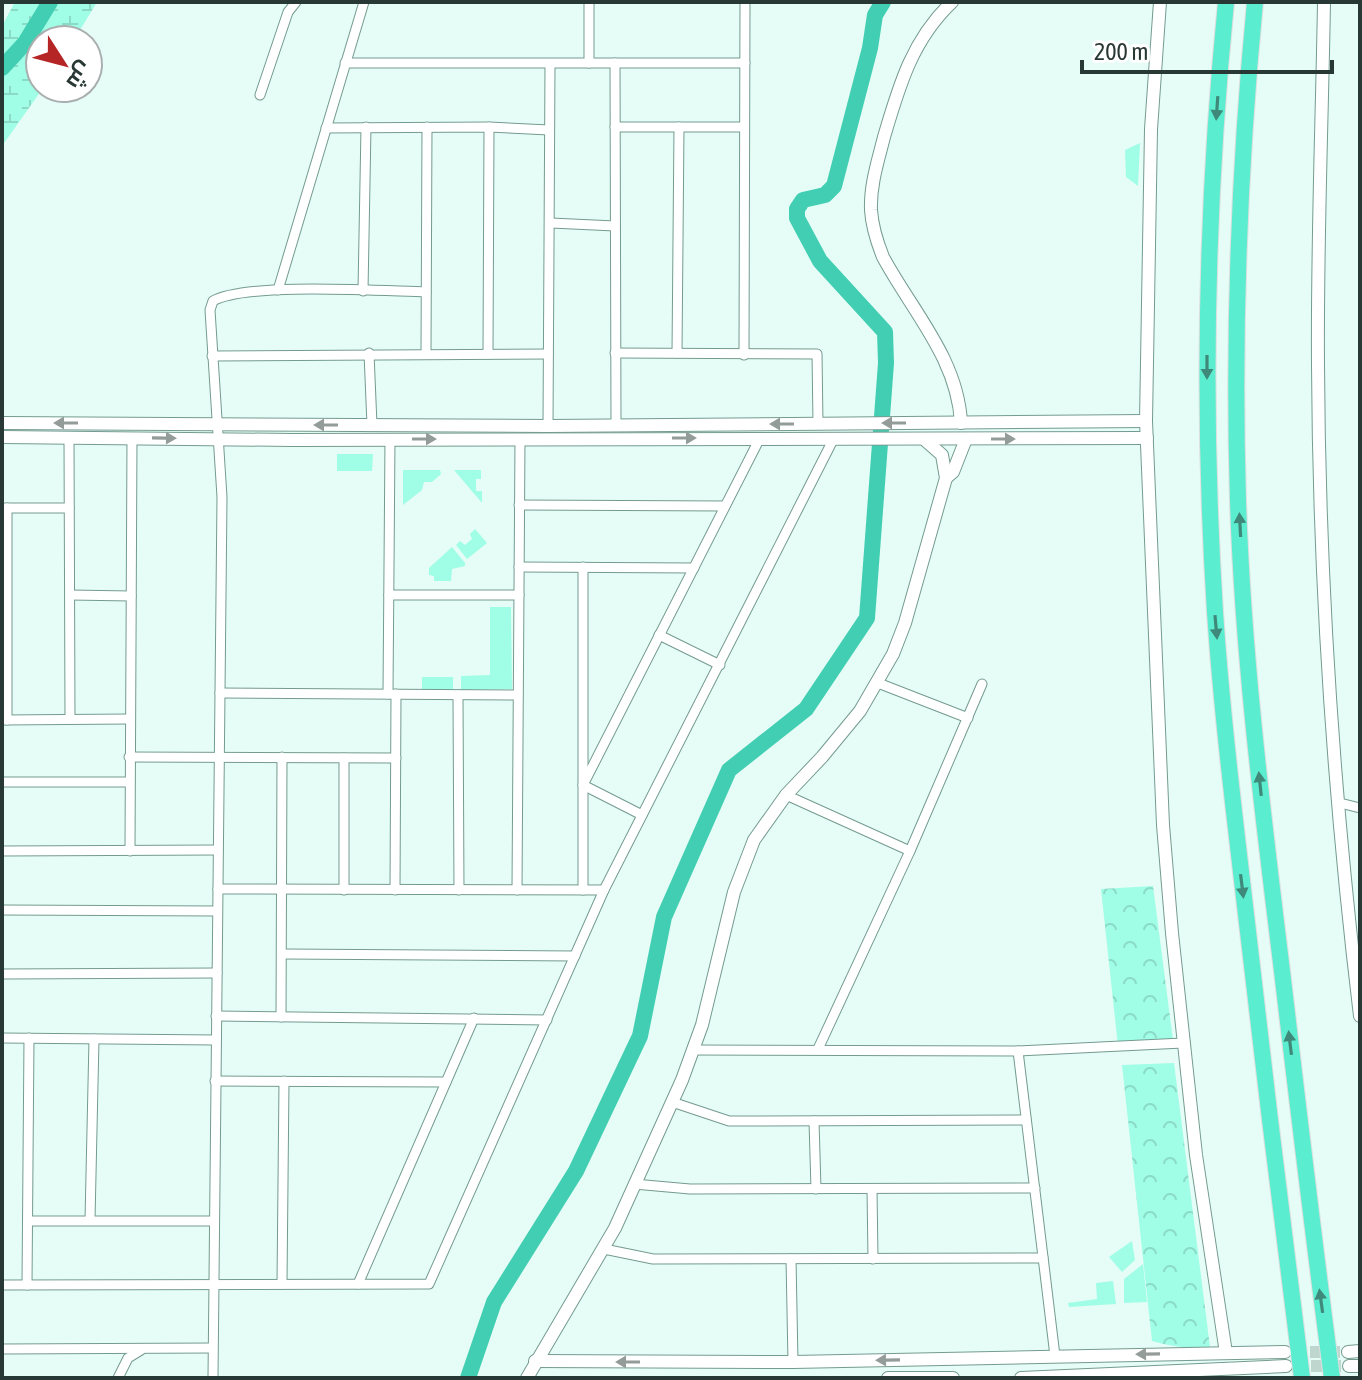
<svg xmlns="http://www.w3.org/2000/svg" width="1362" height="1380" font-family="'Asap Condensed',Cairo,sans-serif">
	<defs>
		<pattern id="forest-crowns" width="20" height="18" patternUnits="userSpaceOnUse" patternTransform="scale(2)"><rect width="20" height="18" fill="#a0fde6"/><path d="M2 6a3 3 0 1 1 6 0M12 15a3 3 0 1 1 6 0" fill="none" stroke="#8adac6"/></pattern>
		<pattern id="wetland-marsh" width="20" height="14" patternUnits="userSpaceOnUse" patternTransform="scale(2)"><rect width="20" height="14" fill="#a0fde6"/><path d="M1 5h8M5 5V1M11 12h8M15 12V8" fill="none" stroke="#8adac6"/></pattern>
	</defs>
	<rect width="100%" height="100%" fill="#e5fdf6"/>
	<g fill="url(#forest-crowns)">
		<path d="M1153 886 1173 1040 1118 1046 1101 889Z"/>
		<path d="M1174 1063 1210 1347C1189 1349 1173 1347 1152 1341L1122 1065Z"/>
	</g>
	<path fill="url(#wetland-marsh)" d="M15 2H97L74 40H40V88H43L2 146V26Z"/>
	<g fill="#a0fde6">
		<path d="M1140 143 1138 186 1126 177 1125 150Z"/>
		<path d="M337 454H373L372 471H337Z"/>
		<path d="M403 470H440L441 474 432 482H424L422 490 403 505Z"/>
		<path d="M454 470H481V479H476V491H482V503Z"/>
		<path d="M475 529 487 543 467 559 456 545 460 541 465 545 472 539 470 534Z"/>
		<path d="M452 547 465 563V566L452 569 451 581H434V576L429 575V568Z"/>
		<path d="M490 607H511L512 689 461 690V676L490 675Z"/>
		<rect x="422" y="677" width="31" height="13"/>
		<path d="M1132 1241 1135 1260 1122 1272 1109 1257Z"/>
		<path d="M1143 1264 1147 1302 1124 1303V1279Z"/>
		<path d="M1113 1281 1116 1304 1069 1307 1068 1303 1097 1299 1096 1283Z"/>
	</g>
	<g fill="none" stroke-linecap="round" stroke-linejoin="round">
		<g stroke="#42ceb2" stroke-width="16">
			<path d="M2 68 25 43 50 2"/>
			<path d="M468 1378 494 1302 576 1171 640 1036 664 917 729 770 806 709 867 618 886 363 885 332 820 261 797 218V209L803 200 825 195 834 186 870 48 875 15 883 2"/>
		</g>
		<g stroke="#bfd6cf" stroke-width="12" stroke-dasharray="12 6" stroke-linecap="butt">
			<path d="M1292 1352H1348"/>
			<path d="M1293 1366H1349"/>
		</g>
		<defs>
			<g id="street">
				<path d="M589 2V63"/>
				<path d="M345 63H745"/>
				<path d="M615 63 616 425"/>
				<path d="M260 95 288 12 296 2"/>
				<path d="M615 127H744"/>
				<path d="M326 128 489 127 549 130"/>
				<path d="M551 223 615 226"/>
				<path d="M278 290 364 2"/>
				<path d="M363 291 366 127"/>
				<path d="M369 353 372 425"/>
				<path d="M426 353 427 127"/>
				<path d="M615 353 817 354 818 424"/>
				<path d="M677 353 679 127"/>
				<path d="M488 354 489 127"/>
				<path d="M744 355 745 2"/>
				<path d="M212 356 548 354"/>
				<path d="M548 426 550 64"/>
				<path d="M69 437 70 719"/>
				<path d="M519 505 725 506"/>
				<path d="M5 508H69"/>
				<path d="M7 508V720"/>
				<path d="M519 567 694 568"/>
				<path d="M583 567V890"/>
				<path d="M70 595 131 596"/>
				<path d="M389 595H519"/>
				<path d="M659 635 720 665"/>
				<path d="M878 683 968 718"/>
				<path d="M220 693 518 695"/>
				<path d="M388 694 390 439"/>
				<path d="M458 695 459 890"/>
				<path d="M2 720 130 719"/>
				<path d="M129 757 396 758"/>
				<path d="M2 782H129"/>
				<path d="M786 795 910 851"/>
				<path d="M1340 803 1360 808"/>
				<path d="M642 815 583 785 760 438"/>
				<path d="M2 851 218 850"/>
				<path d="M130 851 132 438"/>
				<path d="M218 889 604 890"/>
				<path d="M344 890V758"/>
				<path d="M395 890 396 694"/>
				<path d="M517 890 520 439"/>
				<path d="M2 910 217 911"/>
				<path d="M282 954 575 956"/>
				<path d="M2 974 217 973"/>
				<path d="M216 1016 547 1020"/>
				<path d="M281 1017 282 757"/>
				<path d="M2 1038 216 1040"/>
				<path d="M818 1049 910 851 982 684"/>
				<path d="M694 1050 1018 1051 1183 1043"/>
				<path d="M1018 1051 1055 1356"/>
				<path d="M215 1081 446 1082"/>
				<path d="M672 1102 729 1121 1026 1120"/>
				<path d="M814 1121 816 1189"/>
				<path d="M634 1184 690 1189 1035 1188"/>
				<path d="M872 1189 873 1259"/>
				<path d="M90 1220 94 1039"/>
				<path d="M28 1221H214"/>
				<path d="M604 1249 653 1259 1043 1258"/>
				<path d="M791 1259 793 1362"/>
				<path d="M282 1284 284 1081"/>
				<path d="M358 1284 474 1018"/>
				<path d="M2 1285 429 1284 604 890 833 440"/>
				<path d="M27 1285 29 1038"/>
				<path d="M2 1349 212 1348"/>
				<path d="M118 1378 128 1358 141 1350"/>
				<path d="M213 1378 222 497 210 310 213 301C246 282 382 291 426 292"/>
			</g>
			<g id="secondary">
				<path d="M952 2C912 40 899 86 884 137 878 161 870 185 871 210 872 226 877 242 883 257 912 311 958 359 961 423"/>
				<path d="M1160 2 1151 129 1146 421 1163 825 1172 933 1196 1155 1226 1353"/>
				<path d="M1324 2C1322 123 1317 244 1318 365 1319 582 1334 801 1360 1016"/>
				<path d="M2 423 548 426 1146 421"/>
				<path d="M2 437 292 440 1147 438"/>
				<path d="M946 478 953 472 966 439"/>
				<path d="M1348 1352 1360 1351"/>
				<path d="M535 1361 793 1362 1285 1352"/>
				<path d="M1349 1366H1360"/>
				<path d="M527 1378 615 1228 682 1080 702 1025 734 892 754 840 786 795 822 757 860 711 893 654 905 623 946 478 942 455 925 440"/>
				<path d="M888 1378H953"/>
				<path d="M1021 1378 1286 1366"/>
			</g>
			<g id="highway">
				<path d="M1226 2C1206 205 1202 409 1215 612 1222 716 1235 820 1247 923 1264 1075 1283 1226 1302 1378"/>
				<path d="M1255 2C1239 168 1233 335 1238 501 1243 659 1263 815 1282 971 1298 1107 1314 1243 1332 1378"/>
			</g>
		</defs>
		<use href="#street" stroke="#749b90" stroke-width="11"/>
		<use href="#secondary" stroke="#749b90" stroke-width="14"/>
		<use href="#highway" stroke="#dddfdf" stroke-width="18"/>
		<use href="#street" stroke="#fff" stroke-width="9"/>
		<use href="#secondary" stroke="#fff" stroke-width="12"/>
		<use href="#highway" stroke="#5bedcf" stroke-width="16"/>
	</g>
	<defs><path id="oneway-solid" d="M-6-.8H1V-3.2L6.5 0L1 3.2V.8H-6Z" transform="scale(2)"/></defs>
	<g fill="#3f897a">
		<use href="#oneway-solid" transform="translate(1217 108) rotate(94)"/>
		<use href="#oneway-solid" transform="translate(1207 367) rotate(90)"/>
		<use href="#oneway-solid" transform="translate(1240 525) rotate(-93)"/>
		<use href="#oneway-solid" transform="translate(1216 627) rotate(85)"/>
		<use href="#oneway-solid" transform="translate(1260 784) rotate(-96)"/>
		<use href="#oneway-solid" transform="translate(1242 886) rotate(83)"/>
		<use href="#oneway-solid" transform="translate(1290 1043) rotate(-97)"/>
		<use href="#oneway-solid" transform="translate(1321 1301) rotate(-98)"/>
	</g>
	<g fill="#949c9a">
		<use href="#oneway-solid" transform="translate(66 423) rotate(-180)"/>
		<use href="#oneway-solid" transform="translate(894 423) rotate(180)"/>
		<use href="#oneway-solid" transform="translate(782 424) rotate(180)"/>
		<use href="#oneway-solid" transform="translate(326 425) rotate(-180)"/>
		<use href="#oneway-solid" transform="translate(164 438) rotate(1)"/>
		<use href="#oneway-solid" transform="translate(684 438)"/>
		<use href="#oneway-solid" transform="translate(424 439)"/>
		<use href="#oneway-solid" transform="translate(1003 439)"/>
		<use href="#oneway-solid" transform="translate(1148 1354) rotate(179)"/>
		<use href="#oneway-solid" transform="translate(888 1360) rotate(179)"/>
		<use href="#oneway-solid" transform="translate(628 1362) rotate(-180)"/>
	</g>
	<rect width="1362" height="1380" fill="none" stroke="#283834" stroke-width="8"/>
	<g transform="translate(64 64) rotate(126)"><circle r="38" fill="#ffffff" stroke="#a9afae" stroke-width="2"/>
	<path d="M0-6L14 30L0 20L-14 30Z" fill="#b52525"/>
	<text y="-12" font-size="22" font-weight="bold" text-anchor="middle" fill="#283834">ش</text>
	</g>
	<path d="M1082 60v12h250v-12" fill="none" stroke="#283834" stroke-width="4"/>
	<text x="1094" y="60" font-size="24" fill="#283834" stroke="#ffffff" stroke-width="6" paint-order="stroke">200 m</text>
</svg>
